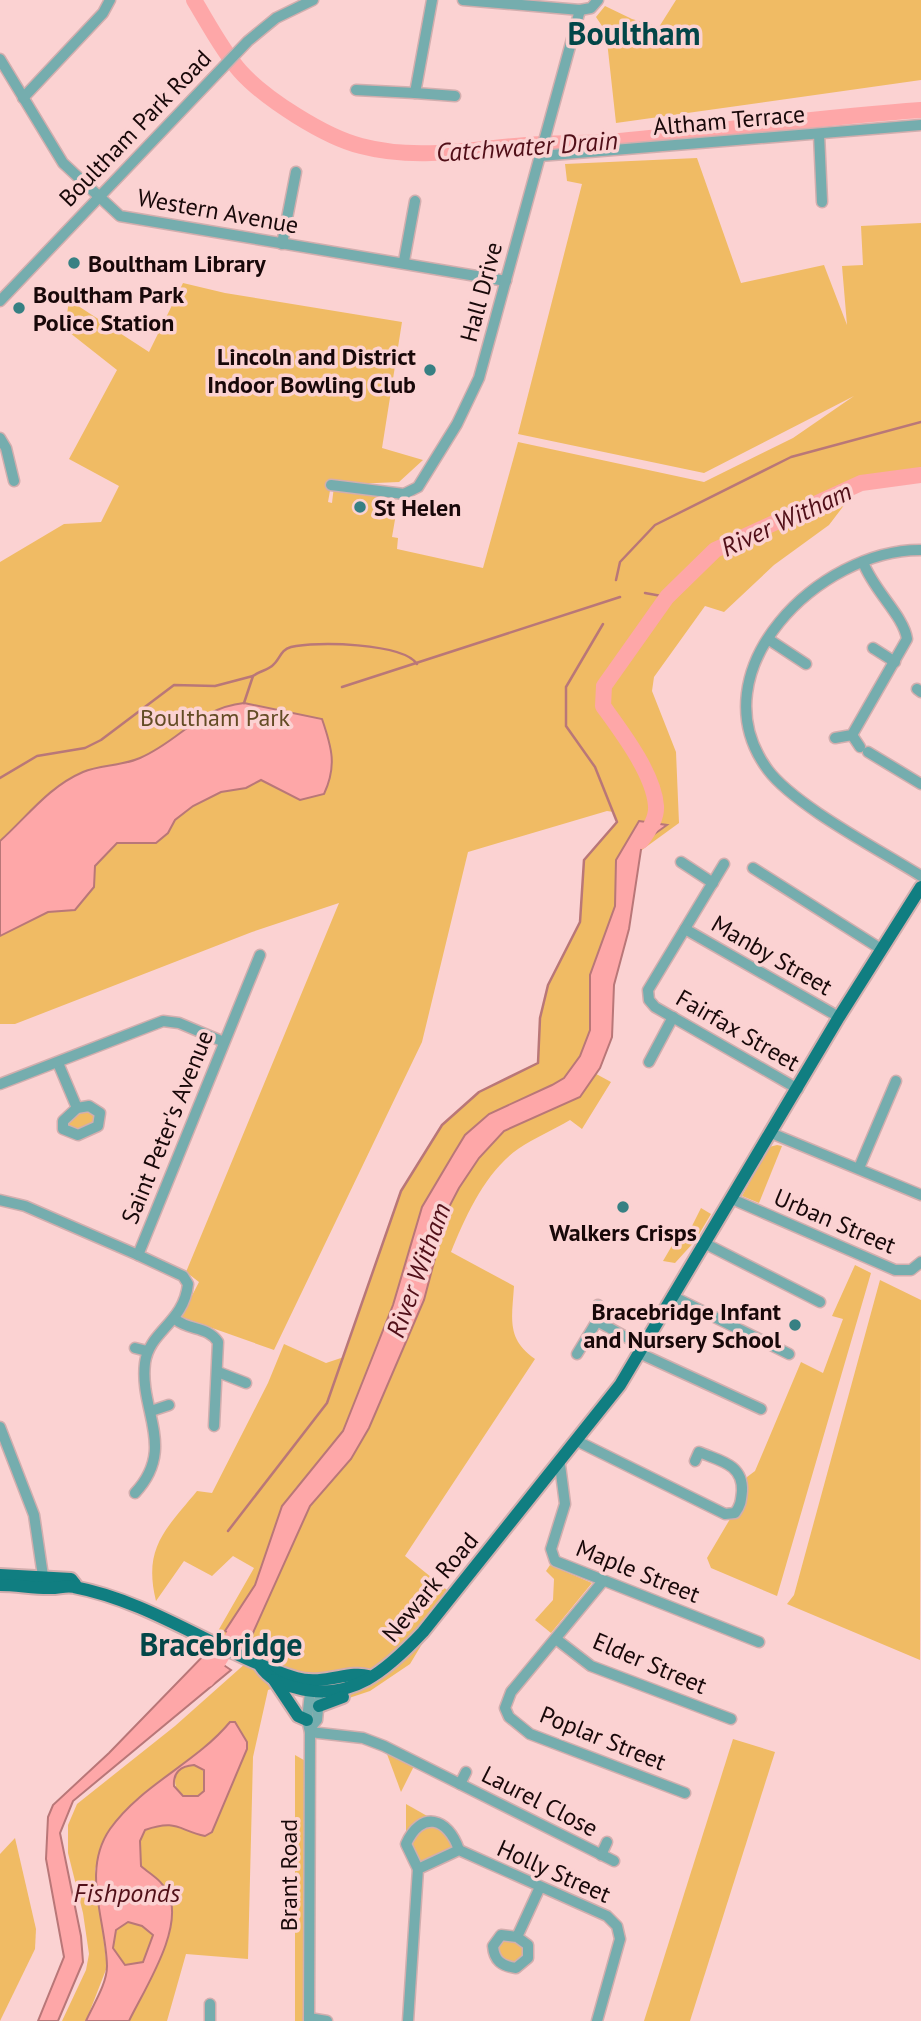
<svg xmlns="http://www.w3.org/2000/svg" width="921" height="2021" font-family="'PT Sans',sans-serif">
	<rect width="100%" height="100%" fill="#fbd2d2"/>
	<g fill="#f0bb64">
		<path d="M676 0H921V80L616 123 606 32 596 17 605 6 632 19 659 27Z"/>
		<path d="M697 158 741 283 824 265 847 325 842 266 863 265 861 226 921 223V475L861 483 829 525 774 565 724 612 705 606 654 677 652 691 676 752 679 823 624 863 587 1069 611 1082 582 1129 570 1120C553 1130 534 1138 518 1149 486 1171 465 1217 451 1252L514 1286C512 1318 506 1339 535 1359L405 1556 452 1594 410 1664 370 1691 337 1702 291 1683 268 1690 253 1757 248 1959 186 1954 167 2021H129C145 1988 185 1927 168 1893 162 1880 151 1875 141 1866L140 1841 145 1830C165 1824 180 1823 198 1834L212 1832 247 1749V1742L230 1722 203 1751 147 1791 110 1830 95 1869 107 1967 86 2021H62L86 1970 89 1954 83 1913 68 1853V1825L77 1804 175 1726 247 1662 218 1631 254 1568 233 1556 212 1576 184 1561 156 1601C143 1548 165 1530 197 1491L212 1493 268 1383 284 1344 326 1363 344 1357 401 1191 442 1125 479 1092 538 1063 540 1018 548 985 580 922 584 860 617 822 614 812 607 811 468 852 422 1042 274 1350 181 1317 199 1282 186 1272 339 903 252 932 15 1024H0V562L64 524 101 522 119 486 69 459 117 370 65 329 69 300 149 352 183 283 225 293 402 322 382 448 423 460 399 482 331 485 328 502 332 503 334 486 398 502 392 537 398 538 397 549 483 568 518 442 704 482 793 438 854 396 704 473 518 434 582 184 567 181 565 164Z"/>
		<path d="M88 1110 95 1111 96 1123 84 1130H68L67 1124 76 1112Z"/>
		<path d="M777 1145 782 1146 759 1203 742 1196 769 1147Z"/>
		<path d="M701 1208 711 1214 695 1241 675 1263 663 1261 677 1237 685 1240Z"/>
		<path d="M855 1265 871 1273 777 1596 711 1568 707 1558 730 1519 745 1506 747 1477 755 1471 801 1362 823 1373 843 1319 832 1316Z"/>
		<path d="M880 1280 921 1300 920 1660 787 1604 794 1595Z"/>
		<path d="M550 1565 592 1583 551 1633 535 1620 553 1600 554 1579 546 1571Z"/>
		<path d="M733 1739 775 1752 690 2021H644Z"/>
		<path d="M384 1746 416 1762 401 1792Z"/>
		<path d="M295 1755 309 1763V2021H295Z"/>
		<circle cx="191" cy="1781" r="16"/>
		<path d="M406 1804 436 1821 459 1850 418 1869 406 1844Z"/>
		<path d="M15 1838 36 1929 35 1949 0 2021V1854Z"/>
		<path d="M128 1922 142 1926 153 1935 143 1962 125 1966C113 1955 111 1944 117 1930Z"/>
		<path d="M501 1935 524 1940V1964L499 1962 495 1940Z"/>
	</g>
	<g fill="#fea7a8" stroke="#b97778" stroke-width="2" fill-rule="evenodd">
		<path d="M244 703 322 719C332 748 337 766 324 794L300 800 261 780 246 788 221 792 193 806 175 820 168 833 156 843H117L95 866 94 887 75 910 48 912 0 936V841C27 817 48 787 83 772 100 765 122 766 140 758 180 741 198 708 244 703Z"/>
		<path d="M639 821 667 825 642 843 629 929 614 985 612 1037 600 1068 580 1097 504 1131 479 1158 459 1188 448 1209 424 1300 369 1428 351 1459 310 1506 248 1644 225 1631 255 1585 282 1506 343 1431 393 1305 422 1207 454 1153 465 1135 489 1114 552 1085 564 1078 580 1056 590 1030V975L615 906 616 860Z"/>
		<path d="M206 1653 231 1670 73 1801 60 1833 81 1936 83 1962 58 2021H38L64 1957 46 1859 48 1817 53 1805 109 1753Z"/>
		<path d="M230 1722H235L247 1742V1749L212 1832 205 1836C178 1830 177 1819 145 1830L140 1841 141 1866C151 1875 162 1880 168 1893 185 1927 145 1988 129 2021H86C93 2005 107 1984 107 1966 106 1920 81 1871 110 1829 142 1784 195 1764 230 1722ZM194 1765 204 1770V1791L198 1796H183L174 1786C173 1773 180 1766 194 1765ZM128 1922 142 1926 153 1935 143 1962 125 1965 113 1948 116 1930Z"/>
	</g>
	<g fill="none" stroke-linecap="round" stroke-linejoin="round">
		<g stroke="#b97778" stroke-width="2.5">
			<path d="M616 580 620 562 655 525 791 457 921 422"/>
			<path d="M645 593 667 597"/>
			<path d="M342 687 620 597"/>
			<path d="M244 703 253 676C258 672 267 670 272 666 280 660 280 650 291 647 315 641 403 643 417 664"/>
			<path d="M0 778 37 756 85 748 101 740 174 685 215 686 253 676"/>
			<path d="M228 1531 327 1403 401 1191 442 1125 479 1092 538 1063 540 1018 548 985 580 922 584 860 617 822 595 767 566 726V687L603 624"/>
		</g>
		<g stroke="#fea7a8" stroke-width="16">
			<path d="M194 0C208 23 222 50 240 71 265 99 325 137 361 146 421 162 480 147 540 144 567 142 594 144 620 141 720 131 820 117 921 110"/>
			<path d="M641 841C648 832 657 819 656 806 654 774 621 731 603 706L604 686 667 597 715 550 861 483 921 475"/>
			<path d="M207 1679 245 1618"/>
		</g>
		<defs>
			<g id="minor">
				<path d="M463 0 580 10 591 8 598 0"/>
				<path d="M0 59 63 163 120 216 506 281"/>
				<path d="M356 90 415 93 432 0"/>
				<path d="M415 93 455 96"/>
				<path d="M23 98 103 13 110 0"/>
				<path d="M819 134 822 202"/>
				<path d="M540 156 921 125"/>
				<path d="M282 244 296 172"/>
				<path d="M404 261 415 201"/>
				<path d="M0 301 248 41 276 18 313 0"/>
				<path d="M0 438 6 448 14 481"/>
				<path d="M331 485 404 494 418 487 457 424 479 378 580 10"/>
				<path d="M921 550C820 549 695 671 768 770 795 806 880 850 921 876"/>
				<path d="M768 639 806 664"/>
				<path d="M873 648 895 662"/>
				<path d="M917 689 921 692"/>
				<path d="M852 735 860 747"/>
				<path d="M835 738 852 735 907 639C904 616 873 590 863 562"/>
				<path d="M868 752 921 784"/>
				<path d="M681 862 713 883"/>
				<path d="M724 864 648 990 649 1000 655 1007 798 1089"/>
				<path d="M753 868 881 949"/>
				<path d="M685 929 839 1017"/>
				<path d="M649 1062 673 1017"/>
				<path d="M58 1063 77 1108"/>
				<path d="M0 1084 163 1021 179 1023 224 1042"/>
				<path d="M89 1106 100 1113 98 1126 78 1135 63 1129V1121L77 1108Z"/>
				<path d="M771 1133 921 1195"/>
				<path d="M859 1168 896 1081"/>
				<path d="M732 1199 895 1270H911L921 1262"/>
				<path d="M0 1200 25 1206 138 1255 260 955"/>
				<path d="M706 1244 820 1302"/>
				<path d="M672 1296 789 1354"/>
				<path d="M175 1319C189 1331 208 1326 218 1342L214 1426"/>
				<path d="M597 1321 601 1314 598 1305"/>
				<path d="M135 1348 147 1351"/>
				<path d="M639 1353 761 1409"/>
				<path d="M577 1354 597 1321 642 1346"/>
				<path d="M218 1372 246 1383"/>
				<path d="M151 1411 169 1405"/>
				<path d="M0 1427 34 1515 44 1583"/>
				<path d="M577 1441 725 1514 735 1513C741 1505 741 1500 742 1491 743 1464 720 1461 699 1452L695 1461"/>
				<path d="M560 1465 565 1504 551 1549 555 1561 759 1642"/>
				<path d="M135 1493C177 1448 139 1411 145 1363 149 1331 184 1323 188 1284L183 1276 138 1255"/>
				<path d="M603 1581 511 1692 505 1708 509 1717 530 1734 685 1793"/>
				<path d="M556 1639 591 1666 731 1719"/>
				<path d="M310 1728 317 1720 319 1700"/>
				<path d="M310 1732 363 1738 384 1746 614 1861"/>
				<path d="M460 1784 466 1772"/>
				<path d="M601 1855 607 1842"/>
				<path d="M418 1869 406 1844C421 1810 448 1817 459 1850"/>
				<path d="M517 1937 501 1935 493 1946C494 1961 502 1966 516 1968L528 1958V1945L517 1937 540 1887"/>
				<path d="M210 2004V2021"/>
				<path d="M309 2018 327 2021"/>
				<path d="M309 2021 310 1732 307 1720 311 1683"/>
				<path d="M408 2021 418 1869 459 1850 607 1916 617 1926 620 1939 597 2021"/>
			</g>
			<g id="major">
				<path d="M0 1575 71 1579 75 1584"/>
				<path d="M0 1585C16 1585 32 1588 48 1588 57 1589 65 1585 74 1587 153 1602 220 1654 296 1678 323 1686 350 1670 368 1676"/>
				<path d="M261 1667C269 1679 283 1685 297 1688 351 1703 388 1669 423 1632L620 1385 839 1017 921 887"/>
				<path d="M274 1680 298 1716 307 1720"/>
				<path d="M319 1706 343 1697"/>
			</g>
		</defs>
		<use href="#minor" stroke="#d2aeae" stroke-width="13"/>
		<use href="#major" stroke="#d2aeae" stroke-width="16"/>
		<use href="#minor" stroke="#75adae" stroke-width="10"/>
		<use href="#major" stroke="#107e81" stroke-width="12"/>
	</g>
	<g fill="#378083" stroke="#fbd2d2" stroke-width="2.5">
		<circle cx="74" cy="263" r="7"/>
		<circle cx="19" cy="308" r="7"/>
		<circle cx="430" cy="370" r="7"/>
		<circle cx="360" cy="507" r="7"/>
		<circle cx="623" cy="1207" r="7"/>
		<circle cx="795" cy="1325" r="7"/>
	</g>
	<g text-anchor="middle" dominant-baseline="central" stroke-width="7" stroke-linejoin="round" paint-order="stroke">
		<g font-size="24" fill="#180809" stroke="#fbd2d2">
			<text transform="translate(729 120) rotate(-5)">Altham Terrace</text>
			<text transform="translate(135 128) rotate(-46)">Boultham Park Road</text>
			<text transform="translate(218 211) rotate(10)">Western Avenue</text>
			<text transform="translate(481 292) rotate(-75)">Hall Drive</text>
			<text transform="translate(772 955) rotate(30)">Manby Street</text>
			<text transform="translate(738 1030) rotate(30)">Fairfax Street</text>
			<text transform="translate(167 1127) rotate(-68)">Saint Peter's Avenue</text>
			<text transform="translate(835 1221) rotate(23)">Urban Street</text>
			<text transform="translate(638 1571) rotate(22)">Maple Street</text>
			<text transform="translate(430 1587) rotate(-50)">Newark Road</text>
			<text transform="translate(650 1663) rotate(23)">Elder Street</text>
			<text transform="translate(603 1738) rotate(22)">Poplar Street</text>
			<text transform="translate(540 1801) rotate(27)">Laurel Close</text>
			<text transform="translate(554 1871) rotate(24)">Holly Street</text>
			<text transform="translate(288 1875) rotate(-90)">Brant Road</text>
		</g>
		<g font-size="24" font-weight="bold" fill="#180809" stroke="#fbd2d2" text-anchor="start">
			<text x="88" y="263">Boultham Library</text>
			<text x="33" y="294">Boultham Park<tspan x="33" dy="28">Police Station</tspan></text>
			<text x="416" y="356" text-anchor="end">Lincoln and District<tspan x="416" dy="28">Indoor Bowling Club</tspan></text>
			<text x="374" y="507">St Helen</text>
			<text x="623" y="1232" text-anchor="middle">Walkers Crisps</text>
			<text x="781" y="1311" text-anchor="end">Bracebridge Infant<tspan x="781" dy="28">and Nursery School</tspan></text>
		</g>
		<g font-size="24" fill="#634c25" stroke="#fbd2d2">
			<text x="215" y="717">Boultham Park</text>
		</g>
		<g font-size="26" font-style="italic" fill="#510f18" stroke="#fbd2d2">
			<text transform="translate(527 146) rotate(-4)">Catchwater Drain</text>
			<text transform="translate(786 519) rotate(-25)">River Witham</text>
			<text transform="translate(418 1270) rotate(-70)">River Witham</text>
			<text x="127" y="1892">Fishponds</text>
		</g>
		<g font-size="32" font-weight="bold" fill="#034648" stroke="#fbd2d2">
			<text x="634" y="33">Boultham</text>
			<text x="221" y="1644">Bracebridge</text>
		</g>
	</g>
</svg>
